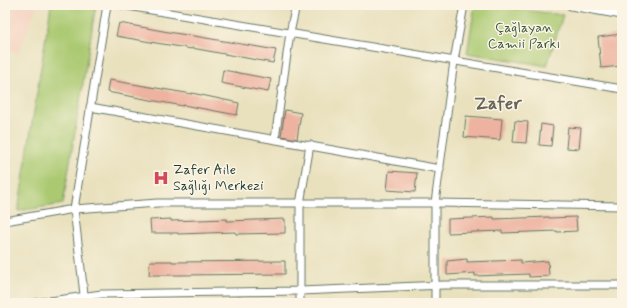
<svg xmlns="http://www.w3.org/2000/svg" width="627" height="308" font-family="Mynerve,sans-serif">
	<rect width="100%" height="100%" fill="#fcf5e5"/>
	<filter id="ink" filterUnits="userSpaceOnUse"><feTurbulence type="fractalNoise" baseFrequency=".025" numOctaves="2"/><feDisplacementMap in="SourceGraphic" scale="8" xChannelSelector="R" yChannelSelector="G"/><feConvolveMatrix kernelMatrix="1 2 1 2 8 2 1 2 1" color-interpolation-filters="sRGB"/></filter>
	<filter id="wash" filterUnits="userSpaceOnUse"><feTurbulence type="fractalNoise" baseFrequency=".012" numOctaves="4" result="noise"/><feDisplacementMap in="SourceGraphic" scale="16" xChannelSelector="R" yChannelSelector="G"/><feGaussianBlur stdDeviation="0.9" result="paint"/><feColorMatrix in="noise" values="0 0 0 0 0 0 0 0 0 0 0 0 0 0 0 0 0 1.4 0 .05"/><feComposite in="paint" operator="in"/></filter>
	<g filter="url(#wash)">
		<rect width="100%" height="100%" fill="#e9e1be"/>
		<path fill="#f5d3c1" d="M5 5H37L18 53 5 47Z"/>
		<g fill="#aac971" stroke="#648352">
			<path d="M51 5H96L63 204 18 211Z"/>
			<path d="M475 5H486L563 15 547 66 467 53Z"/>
		</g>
		<g id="blocks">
			<g fill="#eeb2a0">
				<path d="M119 23 174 33 200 37 276 50 273 63 192 48V49L163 44H162L116 36Z"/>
				<path d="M622 34V66L601 68 598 37Z"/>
				<path d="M223 70 271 79 268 92 221 83Z"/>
				<path d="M109 80 192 94V93L239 103 237 115 183 105V106L107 92Z"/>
				<path d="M285 110 301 113 297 139 281 136Z"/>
				<path d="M466 116 502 119 500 140 464 137Z"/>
				<path d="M515 121 528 122 526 143 513 142Z"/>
				<path d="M541 124 553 126 551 146 539 145Z"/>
				<path d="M568 127 581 128 579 149 566 148Z"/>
				<path d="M389 171 417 173 415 192 387 190Z"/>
				<path d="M494 217V219L549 217V218L576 217 577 231 557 232V231L502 233V231L448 233V219Z"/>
				<path d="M171 219V221L227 219V221L285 219V233L236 234 235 232 178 234V233H151L150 220Z"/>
				<path d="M467 259V262L521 260V263L548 261 549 276 529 277V274L475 276V273L447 275V261Z"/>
				<path d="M150 261H172V262L285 261V274L179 275H149Z"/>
			</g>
		</g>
	</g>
	<g filter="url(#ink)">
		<use href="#blocks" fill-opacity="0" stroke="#667664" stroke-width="1"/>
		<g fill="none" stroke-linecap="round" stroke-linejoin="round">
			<defs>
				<g id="minor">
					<path d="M107 5 74 209 158 203H435L622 206"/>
					<path d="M122 5 622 89"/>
					<path d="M90 107 440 169"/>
					<path d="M275 139 290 33 296 5"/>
					<path d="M5 221 74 209 85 303"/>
					<path d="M35 303 102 294 300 291 444 285H622"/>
					<path d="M300 303V204L310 145"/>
					<path d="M435 303V203L454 61 464 5"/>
				</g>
				<path id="secondary" d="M571 5 622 14"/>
			</defs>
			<use href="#minor" stroke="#667664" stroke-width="9"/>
			<use href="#secondary" stroke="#667664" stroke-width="11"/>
			<use href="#minor" stroke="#fff" stroke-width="7"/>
			<use href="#secondary" stroke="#fff" stroke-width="9"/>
		</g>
	</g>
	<defs>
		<symbol id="hospital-bare" viewBox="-9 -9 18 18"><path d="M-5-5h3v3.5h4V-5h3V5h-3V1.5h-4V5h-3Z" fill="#d1495b" stroke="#fcf5e5" stroke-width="2.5" paint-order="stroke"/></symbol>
	</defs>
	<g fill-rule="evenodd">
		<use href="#hospital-bare" x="150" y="167" width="22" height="22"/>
	</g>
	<g text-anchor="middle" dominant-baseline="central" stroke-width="3" stroke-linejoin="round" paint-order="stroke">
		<g font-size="14" fill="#3b5940" stroke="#fcf5e5">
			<text x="524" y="28">Çağlayan<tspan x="524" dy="16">Camii Parkı</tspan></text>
		</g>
		<g font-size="14" fill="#1f3d34" stroke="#fcf5e5" text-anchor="start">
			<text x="173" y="170">Zafer Aile<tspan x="173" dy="16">Sağlığı Merkezi</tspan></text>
		</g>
		<g font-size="18" font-weight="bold" fill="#67665a" stroke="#fcf5e5">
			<text x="498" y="104">Zafer</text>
		</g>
	</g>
	<rect width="627" height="308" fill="none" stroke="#fcf5e5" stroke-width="20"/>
</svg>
